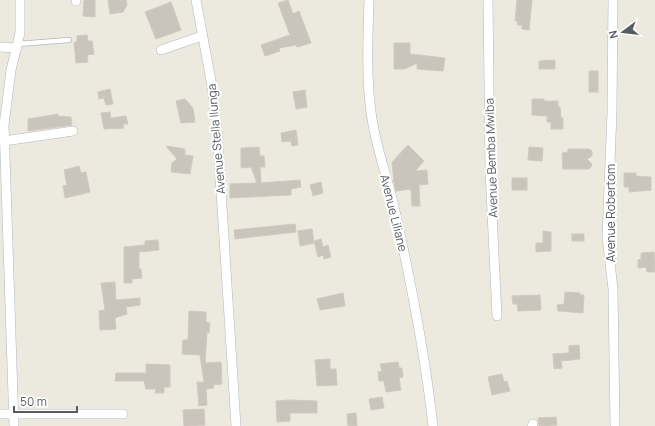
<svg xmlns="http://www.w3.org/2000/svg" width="655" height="426" font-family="Manrope,sans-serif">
	<rect width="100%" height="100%" fill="#ece9de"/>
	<g fill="#c9c5bd" stroke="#d1cabc">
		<path d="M84 0H95V17L83 16Z"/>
		<path d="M108 0H126L127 5 123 12 110 14Z"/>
		<path d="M288 0 293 14 299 11 311 43 297 47 296 45 279 48 280 51 265 56 261 45 290 35 278 3Z"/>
		<path d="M517 0H532L529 30 522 29V25H517L518 21H515Z"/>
		<path d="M171 2 181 30 156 39 145 12Z"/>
		<path d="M87 35 88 41H92L94 54 87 55 88 62 76 63 74 42H77V36Z"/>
		<path d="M394 43H410V54L445 58 443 71 417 69V63L405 69H394Z"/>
		<path d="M555 60V69H539V61Z"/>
		<rect x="589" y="71" width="9" height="21"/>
		<path d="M110 89 113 104 106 105 104 98 99 99 98 92Z"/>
		<path d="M305 90 307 107 296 109 293 92Z"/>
		<path d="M185 99 193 108 195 122 181 123 176 101Z"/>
		<path d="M532 99H544V101H558V106L560 107 561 118H563V129H551V122H547V116L532 115Z"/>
		<path d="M110 112 111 118 126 116 128 124H123L124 128 104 129 101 113Z"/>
		<path d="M58 114V116L71 117 72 125 28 131V119Z"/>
		<path d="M296 130 298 145 292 146 291 141 282 142 281 133Z"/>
		<path d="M408 145 424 161 415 171 427 170 428 184 419 185 420 206H412L411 189 396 191 394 183 392 162Z"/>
		<path d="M166 146 185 149V155L193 156 190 174 171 172 172 163 177 159Z"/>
		<path d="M259 147 260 156H264L265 167H260L261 183 300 180 301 187 291 189V195L230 198V184L257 183 251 167 241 168V148Z"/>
		<path d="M529 147 543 148 542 161 528 160Z"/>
		<path d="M568 149H589L592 151V156L587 159 592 164 591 167 589 169H563L562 153 568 152Z"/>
		<path d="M79 166 81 173 86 172 90 192 65 198 63 186 67 185 64 170Z"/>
		<path d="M624 173H636V176L651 177V190L629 192V187H624Z"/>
		<rect x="512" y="178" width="15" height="12"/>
		<path d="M321 182 323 193 313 196 310 185Z"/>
		<path d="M295 224 296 232 235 239 234 230Z"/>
		<path d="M312 229 314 243 300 246 298 231Z"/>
		<path d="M543 231 551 232V251L536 252V243H543Z"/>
		<rect x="572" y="234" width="12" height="7"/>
		<path d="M321 239 323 247 328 245 331 257 324 259 323 255 318 257 314 241Z"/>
		<path d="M158 240 159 250 139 252V269H141L142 278 132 279V283H124V247L145 245V241Z"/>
		<path d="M654 252 655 272H647L646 267 638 268V260L641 259V253Z"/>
		<path d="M115 282 116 300 140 298V305L126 307 127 314 115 318 116 329 100 330 99 311 105 310 101 283Z"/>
		<path d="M565 292 580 293V295H584L583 313 558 311 557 305 564 304Z"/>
		<path d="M343 293 345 306 320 310 317 299Z"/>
		<path d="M540 295 541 310 518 311 517 304H513L512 296Z"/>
		<path d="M189 311 206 312V322L210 323 209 333 207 332 205 363 221 362 222 384 213 385 214 388 206 389 207 405 199 406 197 382H204L200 355 182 354 183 340H188Z"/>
		<path d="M579 345 580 359 561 361 562 368 554 369 553 354 569 353V346Z"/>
		<path d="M330 359V369H336L337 385 317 386 315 360Z"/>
		<path d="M398 362 399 368H402L403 377 399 378 401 390 386 392 384 381H379L378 372 382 371 380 364Z"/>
		<path d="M146 364 170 365V387H164V393H155L156 389H146L144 381H115L116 373H146Z"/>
		<path d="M502 374 504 382 507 381 510 391 492 395 488 377Z"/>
		<path d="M382 397 384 408 371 410 369 399Z"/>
		<path d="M289 400 317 401V413H290V421L277 422 276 401Z"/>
		<path d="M204 409 205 425 184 426 183 410Z"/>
		<path d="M356 413 357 426H348L347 414Z"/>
		<path d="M556 417 557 425 539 426 538 418Z"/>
	</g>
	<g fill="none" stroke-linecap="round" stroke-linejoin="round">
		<defs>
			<path id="lane" d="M18 44 69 40"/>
			<g id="street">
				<path d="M76 0V1"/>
				<path d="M196 0 212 86 217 128 236 426"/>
				<path d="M369 0C368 37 366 75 371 112 375 146 388 178 395 211 411 282 425 354 433 426"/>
				<path d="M488 0 490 171 497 316"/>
				<path d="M613 0 612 112 607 237 613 289 615 426"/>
				<path d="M0 47 17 48"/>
				<path d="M161 50 202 36"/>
				<path d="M4 141 73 131"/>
				<path d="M0 414H123"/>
				<path d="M14 426 4 125 11 70 20 33V0"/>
				<path d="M532 426 533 424"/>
			</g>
		</defs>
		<use href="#lane" stroke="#b4b7bd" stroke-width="6"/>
		<use href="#street" stroke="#b4b7bd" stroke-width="10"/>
		<use href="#lane" stroke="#fff" stroke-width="4.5"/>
		<use href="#street" stroke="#fff" stroke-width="9"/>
	</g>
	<g text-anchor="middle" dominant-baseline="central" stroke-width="4" stroke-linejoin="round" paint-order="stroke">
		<g font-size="12" fill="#575c61" stroke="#fff">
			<text transform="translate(216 139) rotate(-95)">Avenue Stella Ilunga</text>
			<text transform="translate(491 158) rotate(-92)">Avenue Bemba Mwiba</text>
			<text transform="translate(394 213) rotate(76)">Avenue Liliane</text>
			<text transform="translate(610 213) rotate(-90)">Avenue Robertom</text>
		</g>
	</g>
	<g transform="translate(623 32) rotate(255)" stroke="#ffffff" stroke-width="3" paint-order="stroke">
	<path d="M0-3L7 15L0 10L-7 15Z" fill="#575c61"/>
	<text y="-6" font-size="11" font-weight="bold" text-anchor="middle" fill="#575c61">N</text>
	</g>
	<path d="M14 406v6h63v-6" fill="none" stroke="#575c61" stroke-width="2"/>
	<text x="20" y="406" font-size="12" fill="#575c61" stroke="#ffffff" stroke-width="3" paint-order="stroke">50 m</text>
</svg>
